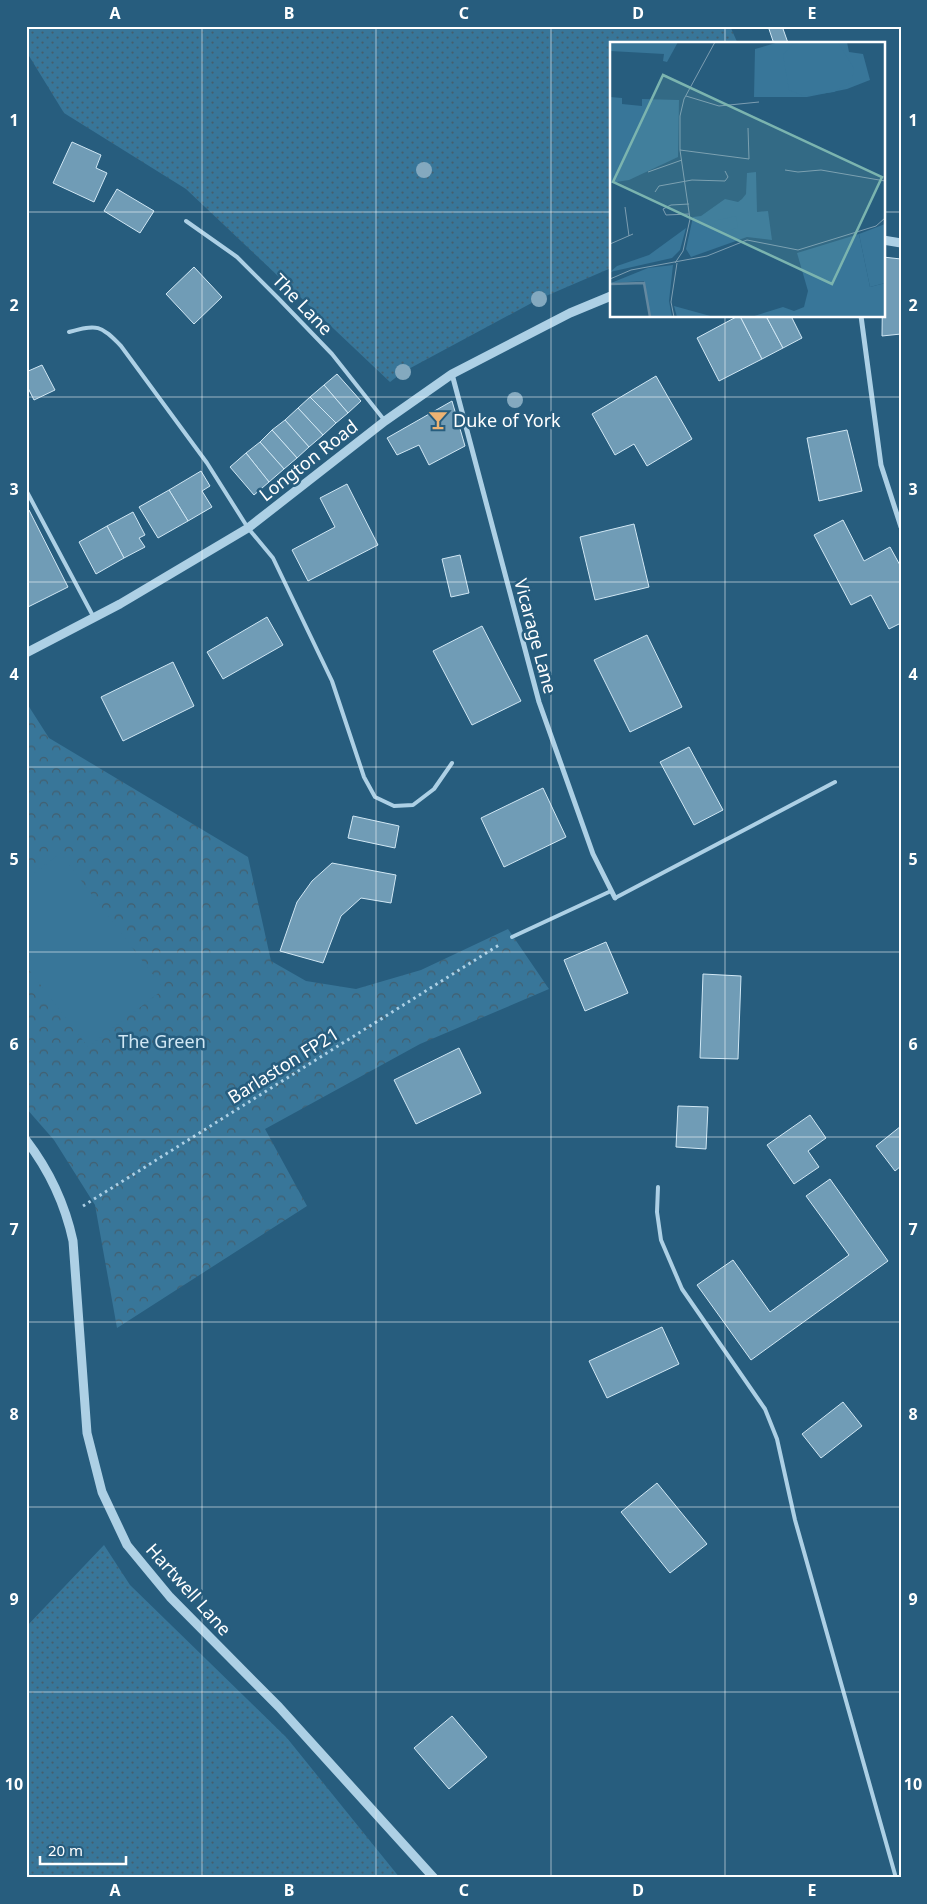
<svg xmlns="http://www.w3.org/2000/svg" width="927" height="1904" font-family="'Noto Sans',sans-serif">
	<defs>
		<pattern id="grass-dots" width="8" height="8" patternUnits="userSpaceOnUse" patternTransform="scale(1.25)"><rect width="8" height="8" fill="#387699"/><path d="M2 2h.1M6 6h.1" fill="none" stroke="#435f6f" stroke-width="1.8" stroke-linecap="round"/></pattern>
		<pattern id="forest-crowns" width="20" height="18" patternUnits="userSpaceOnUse" patternTransform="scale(1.25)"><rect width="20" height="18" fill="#387699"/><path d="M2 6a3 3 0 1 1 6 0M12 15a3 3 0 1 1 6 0" fill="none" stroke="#435f6f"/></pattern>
	</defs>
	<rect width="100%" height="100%" fill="#275d7e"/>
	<g fill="url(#grass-dots)">
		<path d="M26 26H730L738 44H611V268L539 299 403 372 390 382 186 189 64 113 26 51Z"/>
		<path d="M104 1545 130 1585 287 1738 400 1878H26V1627Z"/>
	</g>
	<path fill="url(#forest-crowns)" d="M26 702 49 738 248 857 271 961 306 981 356 989 421 970 508 929 549 989 420 1044 265 1129 307 1206 117 1328 95 1205 54 1140 26 1108Z"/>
	<path fill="#387699" d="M60 853 164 989 88 1047 26 966V880Z"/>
	<g fill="#709cb6" stroke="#d0e7f4">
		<path d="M768 26H782L788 43 774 44Z"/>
		<path d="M72 142 101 155 96 168 107 173 94 202 53 183Z"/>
		<path d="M117 189 154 211 140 233 104 211Z"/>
		<path d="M883 257 901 259V334L882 336Z"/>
		<path d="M194 267 222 297 194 324 166 294Z"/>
		<path d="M738 316H740L762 359 719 381 697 338Z"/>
		<path d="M740 316H766L783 348 762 359Z"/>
		<path d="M766 316H791L802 338 783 348Z"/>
		<path d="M42 365 55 390 34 400 26 384V372Z"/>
		<path d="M337 374 361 401 348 413 324 385Z"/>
		<path d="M656 376 692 439 647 466 634 444 615 455 592 414Z"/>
		<path d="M324 385 348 413 336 423 310 397Z"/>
		<path d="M310 397 336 423 323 435 298 408Z"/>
		<path d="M452 401 465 446 429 465 419 445 397 455 387 438Z"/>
		<path d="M298 408 323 435 309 447 285 420Z"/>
		<path d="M285 420 309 447 297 458 272 430Z"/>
		<path d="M272 430 297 458 284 469 260 442Z"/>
		<path d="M847 430 862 491 819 501 807 438Z"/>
		<path d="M260 442 284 469 269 482 246 453Z"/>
		<path d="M246 453 269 482 254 495 230 467Z"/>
		<path d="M201 471 210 486 202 491 212 507 188 521 169 490Z"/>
		<path d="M347 484 378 545 308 581 292 550 335 527 320 498Z"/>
		<path d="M169 490 188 521 158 538 139 507Z"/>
		<path d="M29 510 68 587 26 608V511Z"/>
		<path d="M133 512 145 535 139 538 145 547 124 558 107 526Z"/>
		<path d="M843 520 864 561 890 547 901 567V623L889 629 871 595 851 605 814 535Z"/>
		<path d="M634 524 649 587 595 600 580 537Z"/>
		<path d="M107 526 124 558 96 574 79 542Z"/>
		<path d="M460 555 469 593 451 597 442 559Z"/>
		<path d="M267 617 283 645 223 679 207 652Z"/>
		<path d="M482 626 521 701 472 725 433 651Z"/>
		<path d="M647 635 682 707 630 732 594 660Z"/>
		<path d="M173 662 194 706 123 741 101 697Z"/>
		<path d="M689 747 723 810 694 825 660 762Z"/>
		<path d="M543 788 566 837 504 867 481 818Z"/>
		<path d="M353 816 399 826 395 848 348 838Z"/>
		<path d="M332 863 396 875 391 903 361 898 341 916 323 963 280 951 297 902 312 881Z"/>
		<path d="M606 942 628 993 585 1011 564 960Z"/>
		<path d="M703 974 741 976 738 1059 700 1058Z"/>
		<path d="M459 1048 481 1093 416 1124 394 1080Z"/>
		<path d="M678 1106 708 1107 706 1149 676 1147Z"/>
		<path d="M810 1115 826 1138 808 1151 819 1167 794 1184 767 1145Z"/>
		<path d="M901 1126V1166L895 1171 876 1146Z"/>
		<path d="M830 1179 888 1261 751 1360 697 1285 733 1260 770 1312 849 1255 806 1196Z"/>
		<path d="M662 1327 679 1364 607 1398 589 1361Z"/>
		<path d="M843 1402 862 1426 821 1458 802 1434Z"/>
		<path d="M657 1483 707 1544 670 1573 621 1512Z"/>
		<path d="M452 1716 487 1757 449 1789 414 1748Z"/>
	</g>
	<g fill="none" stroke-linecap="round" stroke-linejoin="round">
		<path stroke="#add0e5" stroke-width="3" stroke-dasharray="2.5 4" stroke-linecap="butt" d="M83 1206 499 945"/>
		<g stroke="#add0e5" stroke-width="4">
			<path d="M186 221 237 257 278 298 332 354 385 421"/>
			<path d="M69 332C97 324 101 325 121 346L207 463 248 528 273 558 332 681 364 777 375 797 394 806 413 805 434 789 452 763"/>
			<path d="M26 490 93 616"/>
			<path d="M615 898 835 782"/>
			<path d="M512 937 611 891"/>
			<path d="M658 1187 657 1212 661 1240 682 1289 765 1409 777 1439 795 1520 896 1878"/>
		</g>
		<g stroke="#add0e5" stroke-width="5">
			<path d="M861 316 881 465 901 527"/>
			<path d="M452 374 539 702 593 854 615 898"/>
		</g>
		<g stroke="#add0e5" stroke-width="9">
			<path d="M883 240 901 243"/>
			<path d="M26 653 120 604 248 528 385 421 452 374 570 313 611 296"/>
			<path d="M26 1140C49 1170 65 1204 73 1241L87 1433 102 1492 127 1545 170 1597 279 1707 434 1878"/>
		</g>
	</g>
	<g fill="#84a9bf">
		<circle cx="424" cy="170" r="8"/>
		<circle cx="539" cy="299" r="8"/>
		<circle cx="403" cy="372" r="8"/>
		<circle cx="515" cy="400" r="8"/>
	</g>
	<path fill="none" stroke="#fff" stroke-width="1" stroke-opacity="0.55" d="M202 26V1878M376 26V1878M551 26V1878M725 26V44M26 212H611M883 212H901M725 316V1878M26 397H901M26 582H901M26 767H901M26 952H901M26 1137H901M26 1322H901M26 1507H901M26 1692H901"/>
	<defs>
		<symbol id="bar-bare" viewBox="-9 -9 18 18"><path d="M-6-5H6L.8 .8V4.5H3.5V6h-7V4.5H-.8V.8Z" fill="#edb373" stroke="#275d7e" stroke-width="2.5" paint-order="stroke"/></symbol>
	</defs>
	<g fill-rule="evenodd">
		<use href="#bar-bare" x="424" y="406" width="28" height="28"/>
	</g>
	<g text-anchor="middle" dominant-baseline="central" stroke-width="5" stroke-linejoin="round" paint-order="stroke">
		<g font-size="18" fill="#fff" stroke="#275d7e">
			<text transform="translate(303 304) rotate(46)">The Lane</text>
			<text transform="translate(308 460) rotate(-38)">Longton Road</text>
			<text transform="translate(536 636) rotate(75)">Vicarage Lane</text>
			<text transform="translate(283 1065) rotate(-32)">Barlaston FP21</text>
			<text transform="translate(189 1589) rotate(48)">Hartwell Lane</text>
		</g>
		<g font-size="18" fill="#fff" stroke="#275d7e" text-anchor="start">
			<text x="453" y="420">Duke of York</text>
		</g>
		<g font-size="18" fill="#d0e7f4" stroke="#275d7e">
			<text x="162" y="1041">The Green</text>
		</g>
	</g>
	<g transform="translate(610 42)">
		<rect width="275" height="275" fill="#275d7e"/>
		<path d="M0 0H68L57 20 53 19 54 12 0 9ZM0 55 12 56V62L32 64V57L69 58 68 115 19 138 0 141ZM76 186 70 208 62 216 0 230 7 224 39 213ZM249 192 260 245 275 241V275H141L173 265 184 269 194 265 198 249 187 211ZM64 264 104 275H67Z" fill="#387699"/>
		<path d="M169 0H237L239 10 253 12 260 38 237 47 197 55H144L145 7ZM146 130 147 170 158 169 162 198 137 195 81 215 76 207 83 175 91 174 115 157 128 160 132 157 136 152 137 131ZM63 223 59 259 62 275H40L34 239 1 241 38 226Z" fill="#387699"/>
		<path d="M275 182V241L260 245 249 192Z" fill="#387699"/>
		<path d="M192 0 228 1 244 26 242 40 224 50 194 54 179 48 173 13 182 3ZM126 174 128 186 107 191 104 179Z" fill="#387699"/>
		<path fill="none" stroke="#6388a0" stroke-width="2.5" d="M0 242 34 241 40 275"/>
		<path fill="none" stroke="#7d9eb2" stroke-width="1" d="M76 54 109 64 149 60M70 108 139 117 138 86M175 128 188 130 211 128 275 139M38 130 72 118M45 150 49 144 82 138 115 139 118 135 115 129M79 162 61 163 53 167 56 173 79 172M15 165 19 194M0 202 23 192M65 221 73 209 80 177 70 108V74L74 57 105 0M0 237 21 228 97 214 137 198 188 208 266 184 275 176M64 275 61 260 67 221"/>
		<path fill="#7bb4af" fill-opacity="0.15" stroke="#7bb4af" stroke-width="2.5" d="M53 33 272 135 222 242 3 140Z"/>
		<rect width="275" height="275" fill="none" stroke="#fff" stroke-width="2.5"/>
	</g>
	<rect width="927" height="1904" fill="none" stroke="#275d7e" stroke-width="55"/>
	<path d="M40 1856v8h86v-8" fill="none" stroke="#ffffff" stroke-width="2.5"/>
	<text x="48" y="1856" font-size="15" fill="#ffffff" stroke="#275d7e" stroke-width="4" paint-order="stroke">20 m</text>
	<rect x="28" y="28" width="872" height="1848" fill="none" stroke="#fff" stroke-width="2"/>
	<g font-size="16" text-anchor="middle" font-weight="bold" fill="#fff">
		<text x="115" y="19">A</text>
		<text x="289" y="19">B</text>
		<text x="464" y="19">C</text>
		<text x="638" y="19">D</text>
		<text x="812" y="19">E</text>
		<text x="14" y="126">1</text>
		<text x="913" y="126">1</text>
		<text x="14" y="311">2</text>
		<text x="913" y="311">2</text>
		<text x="14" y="495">3</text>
		<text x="913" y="495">3</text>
		<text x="14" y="680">4</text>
		<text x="913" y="680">4</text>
		<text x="14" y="865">5</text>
		<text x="913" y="865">5</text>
		<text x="14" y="1050">6</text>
		<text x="913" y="1050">6</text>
		<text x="14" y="1235">7</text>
		<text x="913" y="1235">7</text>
		<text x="14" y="1420">8</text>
		<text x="913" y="1420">8</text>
		<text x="14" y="1605">9</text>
		<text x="913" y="1605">9</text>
		<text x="14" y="1790">10</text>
		<text x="913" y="1790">10</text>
		<text x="115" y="1896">A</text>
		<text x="289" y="1896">B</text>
		<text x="464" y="1896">C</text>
		<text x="638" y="1896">D</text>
		<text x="812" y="1896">E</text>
	</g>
</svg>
